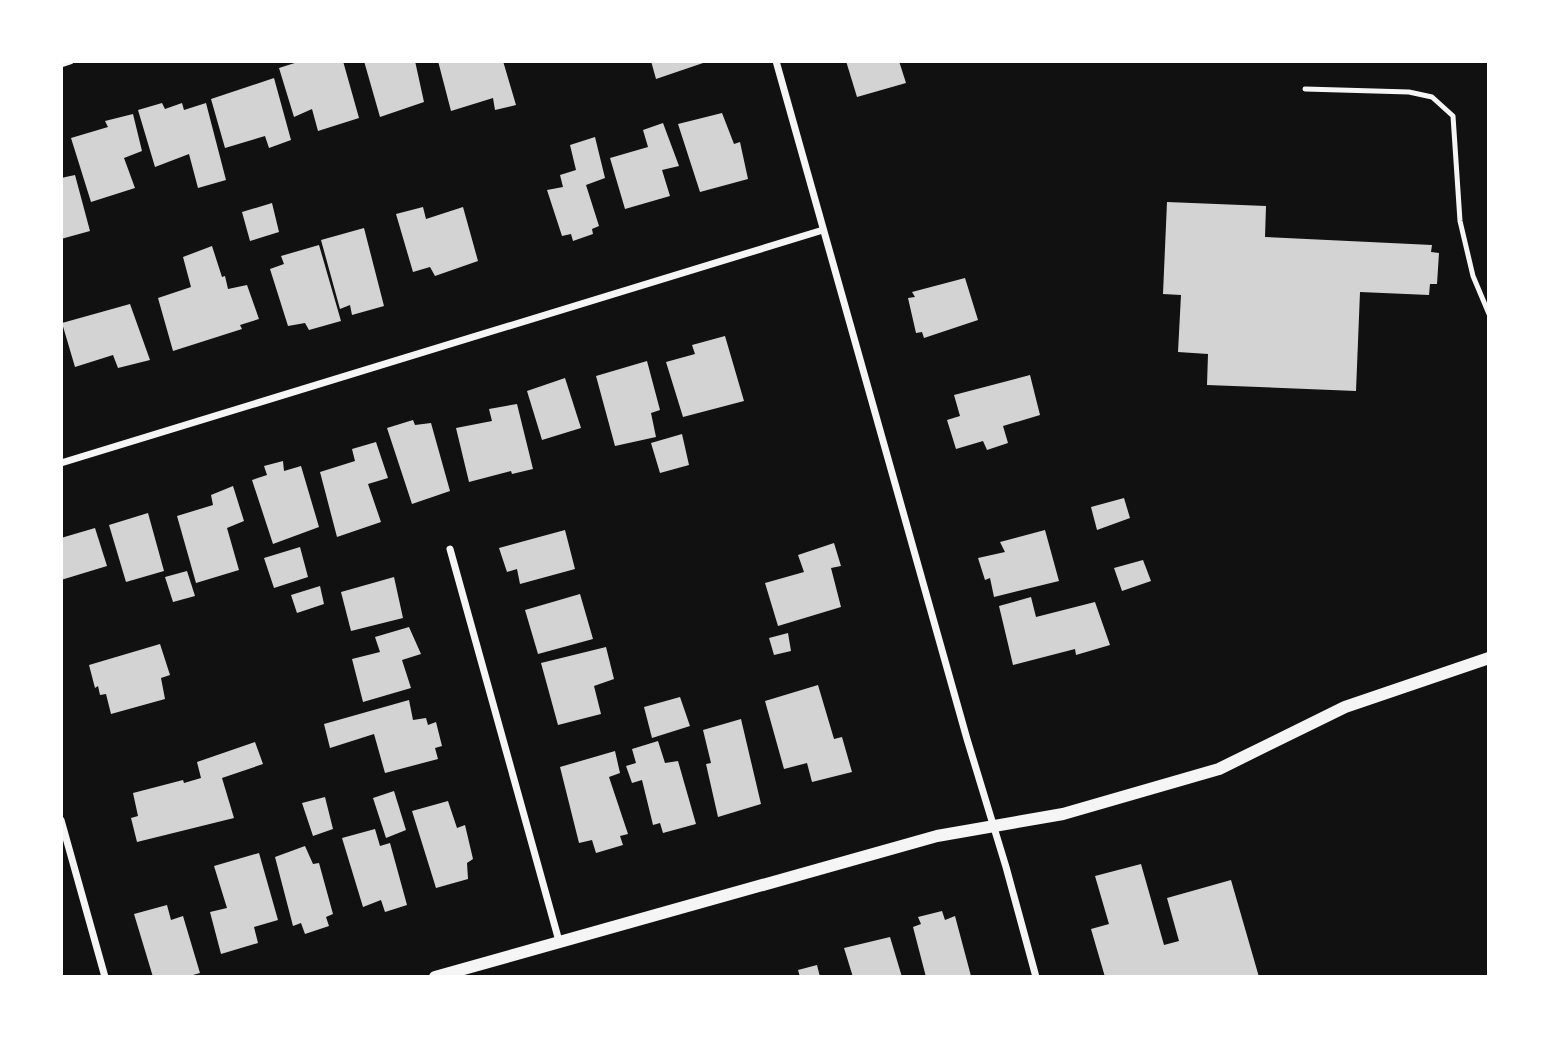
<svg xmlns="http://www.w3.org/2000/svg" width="1550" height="1038" font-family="'Noto Sans',sans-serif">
	<rect width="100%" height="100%" fill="#111"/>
	<g fill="#d3d3d3">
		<path d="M301 61H343L359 118 318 131 312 109 294 117 279 68Z"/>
		<path d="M364 61H415L424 102 380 117Z"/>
		<path d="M438 61H503L516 105 495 110 493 98 451 111Z"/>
		<path d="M651 61H706V62L656 79Z"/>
		<path d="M846 61H899L906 83 857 97Z"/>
		<path d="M274 78 291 140 269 148 265 136 225 148 211 99Z"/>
		<path d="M162 103 165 109 182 103 184 110 206 103 226 180 198 188 189 154 155 167 138 110Z"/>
		<path d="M722 113 734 144 740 142 748 179 700 192 678 124Z"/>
		<path d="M133 114 142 151 124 158 135 188 91 202 71 138 108 127 105 121Z"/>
		<path d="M663 123 679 166 662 170 670 196 625 209 610 158 648 147 643 130Z"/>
		<path d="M595 137 605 178 586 185 599 226 592 229 593 234 573 241 571 234 562 236 547 190 563 187 560 175 576 170 570 145Z"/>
		<path d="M75 175 90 231 61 239V178Z"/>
		<path d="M1167 202 1266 206 1265 237 1432 245 1431 252 1439 253 1437 284H1430L1429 295 1360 292 1356 391 1207 385 1208 354 1178 352 1181 295 1163 294Z"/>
		<path d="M272 203 279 232 250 241 242 212Z"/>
		<path d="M423 207 426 219 463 207 478 261 435 276 430 267 413 272 396 214Z"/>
		<path d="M364 228 384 306 352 315 350 305 340 309 321 240Z"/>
		<path d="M319 245 341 321 309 330 305 323 288 326 270 269 284 264 281 256Z"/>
		<path d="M212 246 222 277 225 276 228 289 247 285 259 319 240 325 242 329 173 351 158 298 191 287 183 257Z"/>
		<path d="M965 278 978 320 924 338 922 332 916 333 908 298 915 297 912 292Z"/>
		<path d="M130 304 150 360 118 368 113 355 75 367 62 323Z"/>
		<path d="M725 336 744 401 683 417 666 362 695 354 692 345Z"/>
		<path d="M647 361 660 410 651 413 656 437 615 446 596 376Z"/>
		<path d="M1030 375 1040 415 1003 426 1008 443 987 450 983 441 956 449 947 420 960 416 954 395Z"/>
		<path d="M565 378 581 428 542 440 527 391Z"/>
		<path d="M517 404 533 469 512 474 511 471 469 482 456 428 492 421 489 409Z"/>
		<path d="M413 420 415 425 431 423 450 491 412 504 387 428Z"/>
		<path d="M682 434 689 465 660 473 651 443Z"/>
		<path d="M376 442 388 478 368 484 381 522 337 537 320 472 355 461 352 449Z"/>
		<path d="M283 461 284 471 301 466 319 527 273 544 252 480 267 475 264 466Z"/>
		<path d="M233 486 244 521 227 528 239 570 196 583 177 516 213 505 211 495Z"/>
		<path d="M1124 498 1130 518 1097 530 1091 507Z"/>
		<path d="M148 513 164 571 126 582 109 525Z"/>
		<path d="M95 528 107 566 61 580V538Z"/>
		<path d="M565 530 575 569 520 584 517 569 507 572 499 548Z"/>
		<path d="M1045 530 1059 581 994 597 990 578 985 580 978 558 1005 552 1000 542Z"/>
		<path d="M834 543 841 566 831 568 841 607 778 626 765 583 804 572 798 555Z"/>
		<path d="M300 547 308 577 274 588 264 558Z"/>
		<path d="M1143 560 1151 581 1122 591 1114 568Z"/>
		<path d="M187 571 195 596 173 602 165 577Z"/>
		<path d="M394 577 403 618 351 631 341 592Z"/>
		<path d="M320 586 324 604 297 613 291 595Z"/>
		<path d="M580 594 593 639 538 654 525 610Z"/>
		<path d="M1031 597 1036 617 1095 602 1110 645 1076 655 1075 649 1013 665 999 606Z"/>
		<path d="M409 627 421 654 402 660 411 688 363 702 352 659 380 652 375 637Z"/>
		<path d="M788 633 791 651 774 655 769 638Z"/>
		<path d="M160 644 170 675 161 678 165 699 111 714 106 694 100 695 98 686 95 688 89 665Z"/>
		<path d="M606 647 614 679 594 686 601 714 558 725 541 663Z"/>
		<path d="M818 685 834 739 842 737 852 772 812 782 807 763 784 769 765 701Z"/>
		<path d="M680 697 690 726 652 738 644 707Z"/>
		<path d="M409 700 413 720 426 718 428 725 436 722 442 746 435 748 438 759 385 773 374 734 330 748 324 724Z"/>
		<path d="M741 719 761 804 718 817 706 764 711 763 703 730Z"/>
		<path d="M658 741 665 763 678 761 696 824 663 833 660 823 653 825 642 780 632 783 626 766 636 763 632 749Z"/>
		<path d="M255 742 263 764 222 778 234 818 137 842 131 818 138 816 133 793 183 780 184 783 201 778 197 762Z"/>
		<path d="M615 751 620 773 609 777 628 834 620 836 623 845 596 853 592 840 579 843 560 767Z"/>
		<path d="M394 791 406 830 386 838 373 798Z"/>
		<path d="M325 797 333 829 313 836 302 803Z"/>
		<path d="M448 801 457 828 465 825 473 859 467 863 468 879 436 888 412 811Z"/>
		<path d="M375 829 380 846 390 843 407 905 385 912 381 900 363 907 342 838Z"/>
		<path d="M305 846 313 864 319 863 333 914 326 917 329 926 305 934 301 923 293 926 275 857Z"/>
		<path d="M259 853 278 920 254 927 258 943 221 954 210 912 227 908 214 866Z"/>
		<path d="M1141 864 1164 945 1179 941 1167 898 1231 880 1259 977H1105L1091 929 1109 924 1095 876Z"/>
		<path d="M167 905 171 920 183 916 200 973 186 977H153L134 914Z"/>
		<path d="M942 911 945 920 955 916 971 976 926 977 913 927 921 924 918 917Z"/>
		<path d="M890 937 902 977H853L844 948Z"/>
		<path d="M817 965 820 977H800L798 970Z"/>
	</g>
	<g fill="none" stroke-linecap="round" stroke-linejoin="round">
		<path stroke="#f5f5f5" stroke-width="5" d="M1305 89 1409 92 1432 97 1453 116 1460 221 1473 276 1489 314"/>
		<g stroke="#f5f5f5" stroke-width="7">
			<path d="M776 61 967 739 1006 867 1036 977"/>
			<path d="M61 64 70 61"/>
			<path d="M61 463 823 230"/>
			<path d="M450 549 559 941"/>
			<path d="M61 820 105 977"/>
		</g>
		<path stroke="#f5f5f5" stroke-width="12" d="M435 977 937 836 1063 814 1219 769 1345 707 1489 658"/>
	</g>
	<rect width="1550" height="1038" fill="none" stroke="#ffffff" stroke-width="126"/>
</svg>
